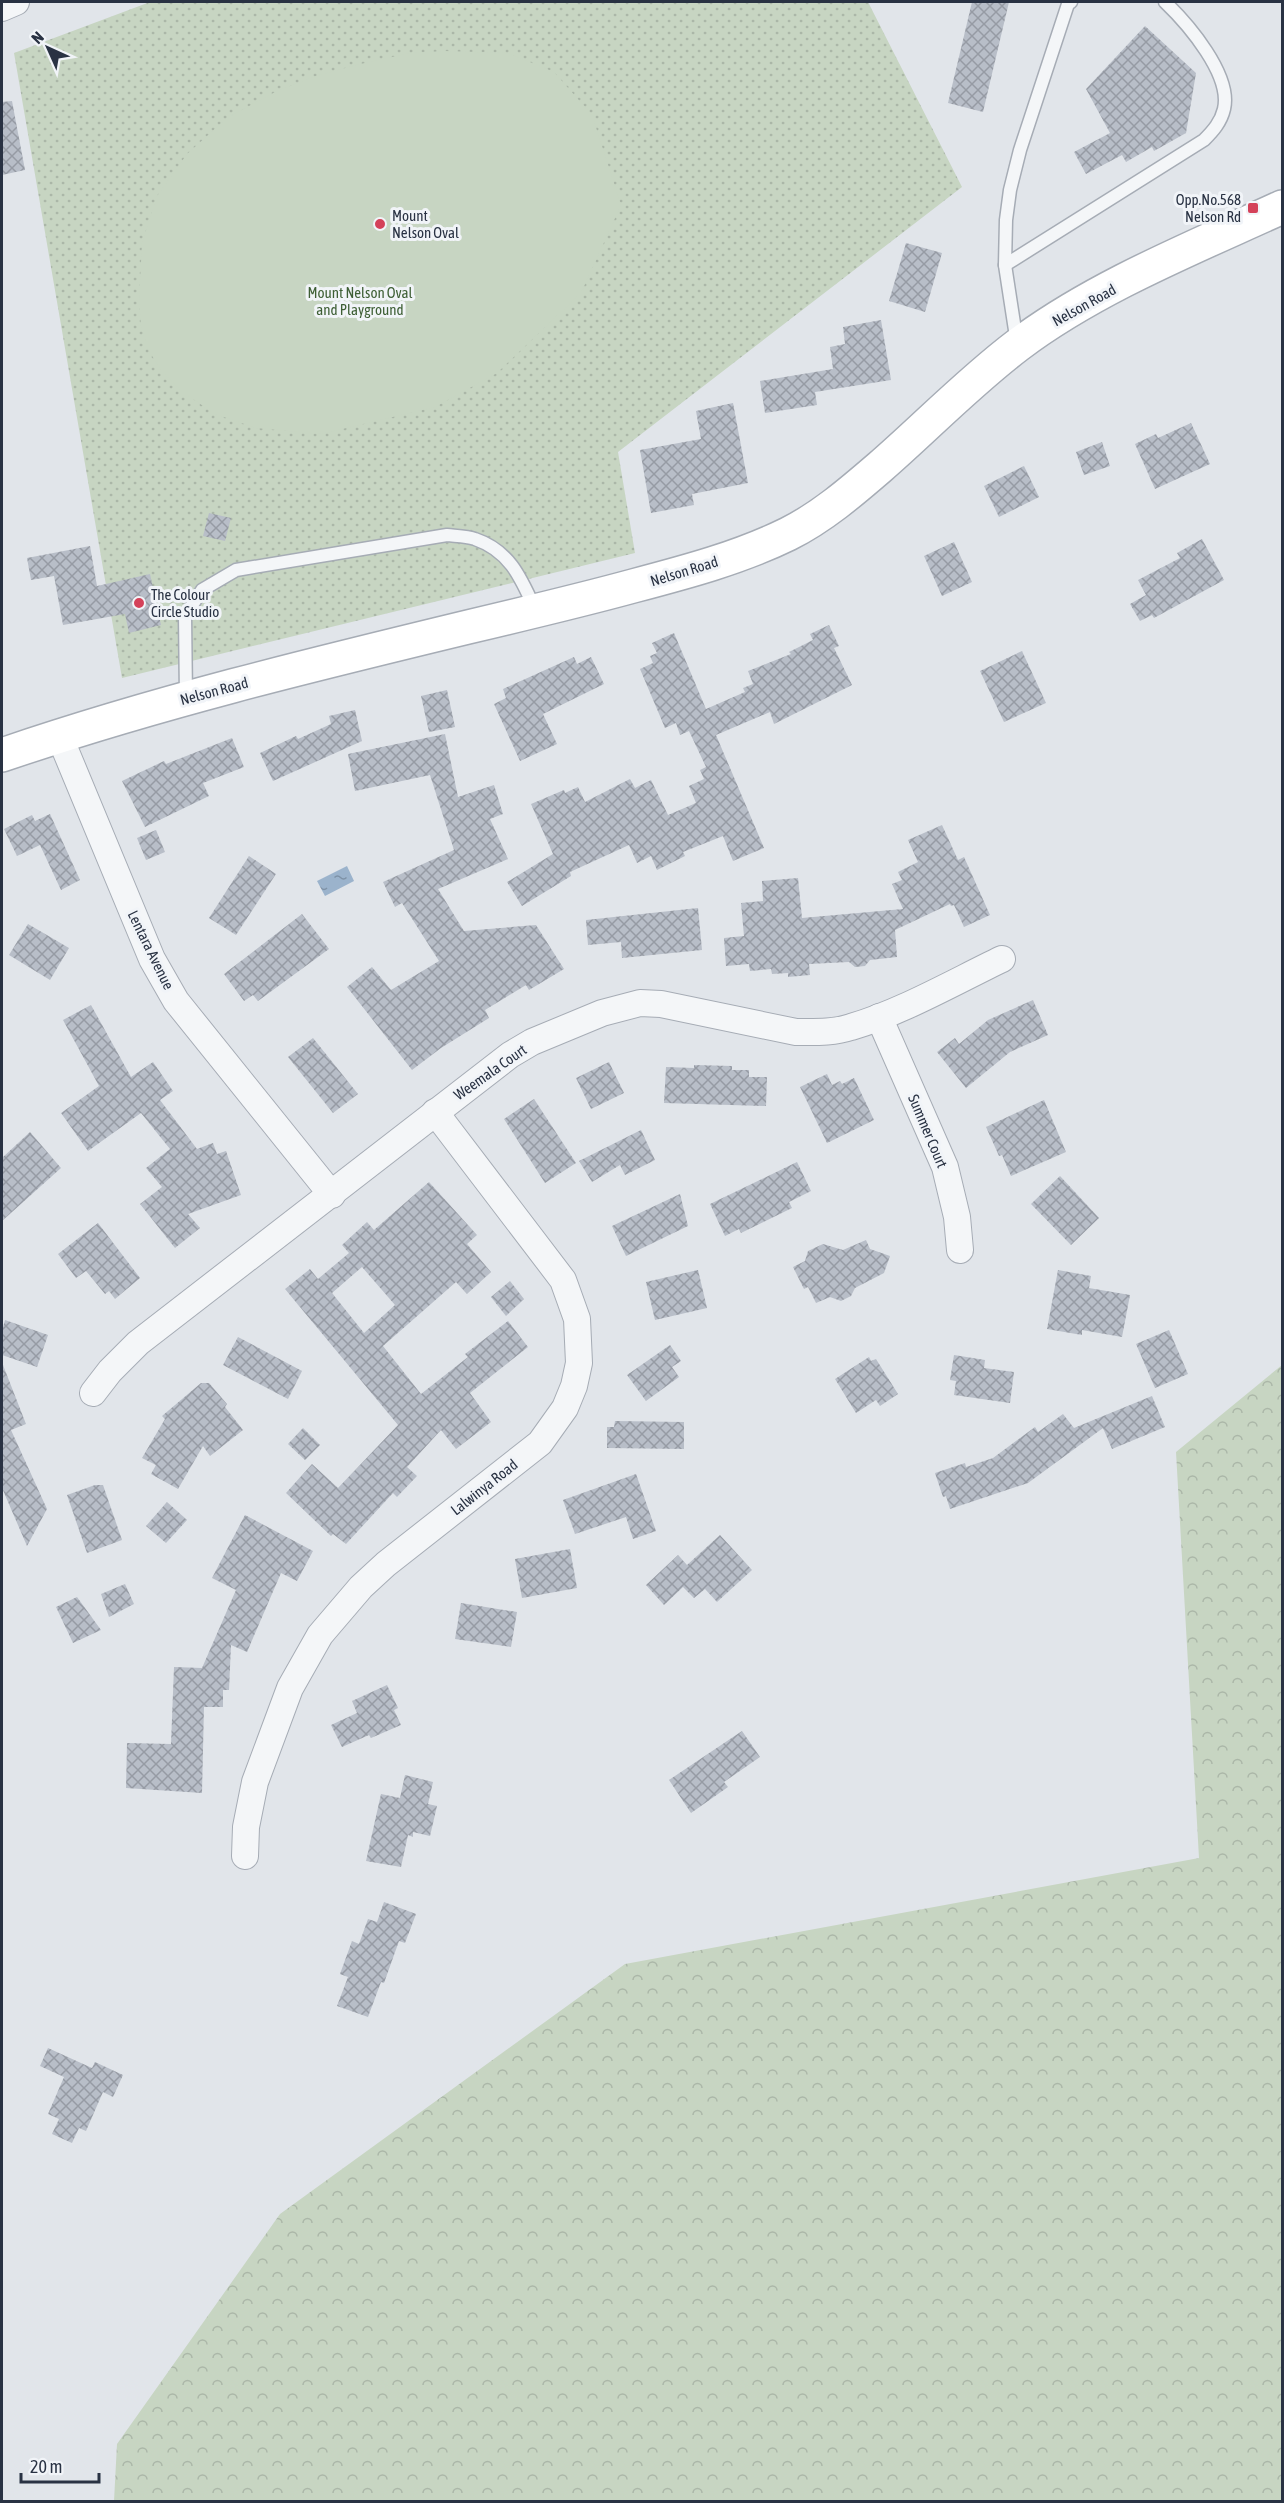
<svg xmlns="http://www.w3.org/2000/svg" width="1284" height="2503" font-family="'Asap Condensed',sans-serif">
	<defs>
		<pattern id="forest-crowns" width="20" height="18" patternUnits="userSpaceOnUse" patternTransform="scale(1.5)"><rect width="20" height="18" fill="#c7d5c2"/><path d="M2 6a3 3 0 1 1 6 0M12 15a3 3 0 1 1 6 0" fill="none" stroke="#abb7a8"/></pattern>
		<pattern id="park-dots" width="8" height="8" patternUnits="userSpaceOnUse" patternTransform="scale(1.5)"><rect width="8" height="8" fill="#c7d5c2"/><path d="M2 2h.1M6 6h.1" fill="none" stroke="#abb7a8" stroke-width="1.8" stroke-linecap="round"/></pattern>
		<pattern id="water-ripples" width="26" height="14" patternUnits="userSpaceOnUse" patternTransform="scale(1.5)"><rect width="26" height="14" fill="#9bb3cc"/><path d="M2 4q2-2 4 0t4 0M15 11q2-2 4 0t4 0" fill="none" stroke="#7e92a7"/></pattern>
		<pattern id="building-cross-hatch" width="8" height="8" patternUnits="userSpaceOnUse" patternTransform="scale(1.5)"><rect width="8" height="8" fill="#b8bec8"/><path d="M0 0l8 8M0 8l8-8" fill="none" stroke="#969ba4"/></pattern>
	</defs>
	<rect width="100%" height="100%" fill="#e1e5ea"/>
	<path fill="url(#forest-crowns)" d="M1282 1365V2501H114L117 2444 280 2214 625 1964 1199 1858 1176 1452Z"/>
	<path fill="url(#park-dots)" d="M150 2H868L962 187 618 452 635 553 122 678 14 53Z"/>
	<path fill="#c7d5c2" d="M445 51 508 53 554 72 592 115 621 205 581 293 497 373 435 407 321 434 256 428 215 414 184 393 161 371 148 349 141 326 139 301 142 243 157 196 187 154 227 118 277 91 316 76 356 65 410 53Z"/>
	<path fill="url(#water-ripples)" d="M347 866 354 881 325 896 317 881Z"/>
	<g fill="url(#building-cross-hatch)" fill-rule="evenodd">
		<path d="M972 2H1009L983 112 948 103Z"/>
		<path d="M1145 26 1196 73 1186 133 1154 151 1152 147 1126 162 1122 155 1086 174 1074 152 1110 133 1086 89Z"/>
		<path d="M12 101 25 170 2 175V102Z"/>
		<path d="M906 243 942 253 925 312 889 301Z"/>
		<path d="M881 320 891 380 815 392 817 405 765 413 760 381 833 369 830 347 845 344 843 327Z"/>
		<path d="M733 403 748 483 692 494 694 505 651 513 640 450 701 439 696 411Z"/>
		<path d="M1191 423 1210 464 1155 489 1135 444 1156 434 1158 438Z"/>
		<path d="M1102 442 1110 466 1084 475 1076 452Z"/>
		<path d="M1024 466 1039 497 999 517 984 486Z"/>
		<path d="M209 513 231 518 225 541 203 536Z"/>
		<path d="M1202 539 1224 580 1154 618 1152 615 1140 621 1130 604 1146 595 1138 580 1180 558 1177 553Z"/>
		<path d="M954 542 972 582 942 596 924 556Z"/>
		<path d="M90 546 97 586 150 574 161 625 129 633 125 614 63 625 54 576 31 580 27 558Z"/>
		<path d="M829 625 839 646 834 648 852 685 774 724 770 712 716 735 764 848 733 861 723 836 683 852 685 856 657 870 651 856 637 863 629 845 570 872 571 876 522 906 507 882 553 854 531 804 564 790 565 793 578 787 585 802 630 779 635 788 651 780 668 815 696 803 689 786 704 779 700 770 706 767 689 731 680 735 676 723 665 728 640 669 653 663 650 656 657 653 652 643 674 633 706 709 745 692 743 688 753 684 748 671 791 654 789 652 813 640 810 634Z"/>
		<path d="M1022 651 1046 703 1004 722 980 671Z"/>
		<path d="M574 657 577 664 591 657 604 684 543 714 557 744 520 761 494 704 506 698 503 689Z"/>
		<path d="M447 690 455 727 429 732 421 696Z"/>
		<path d="M355 710 362 741 273 781 260 753 296 736 298 739 331 724 329 716Z"/>
		<path d="M445 734 458 797 494 785 503 814 490 819 508 859 438 889 464 931 536 925 564 969 529 990 526 985 485 1010 489 1018 441 1048 412 1070 347 987 372 967 391 990 439 961 402 903 395 907 383 882 454 850 430 775 355 791 348 754Z"/>
		<path d="M232 738 244 767 203 783 209 796 145 827 122 781 164 761 166 764Z"/>
		<path d="M50 814 80 880 61 890 40 845 17 856 4 829 32 815 35 821Z"/>
		<path d="M942 825 958 860 964 857 990 915 964 927 954 905 951 906 950 904 895 930 897 957 870 960 865 966 855 967 849 962 809 964 810 975 788 977V973L772 974 771 969 750 971 749 964 726 966 724 938 744 936 741 903 763 901 762 881 798 878 802 918 903 909 892 884 902 880 898 872 918 862 908 840Z"/>
		<path d="M156 830 165 852 146 860 137 838Z"/>
		<path d="M249 856 276 874 236 935 209 918Z"/>
		<path d="M698 908 702 950 622 958 621 942 588 945 586 920Z"/>
		<path d="M302 914 329 949 258 1001 253 995 244 1001 224 974Z"/>
		<path d="M28 924 69 948 50 980 9 955Z"/>
		<path d="M1033 1000 1048 1035 1010 1052 966 1088 937 1052 955 1038 959 1044 988 1020Z"/>
		<path d="M91 1005 131 1077 153 1062 173 1091 160 1100 197 1149 213 1143 217 1154 226 1151 241 1195 188 1214 200 1228 175 1248 140 1204 162 1187 146 1168 170 1149 141 1113 88 1151 61 1113 99 1086 63 1020Z"/>
		<path d="M313 1038 358 1094 333 1113 288 1057Z"/>
		<path d="M609 1062 624 1093 591 1109 576 1078Z"/>
		<path d="M694 1065 732 1066V1070H749V1077H767L766 1106 664 1103 666 1067 694 1068Z"/>
		<path d="M827 1074 832 1085 840 1081 842 1084 854 1078 874 1120 827 1143 800 1087Z"/>
		<path d="M534 1099 576 1163 545 1183 504 1119Z"/>
		<path d="M1044 1100 1066 1152 1011 1176 1002 1155 999 1156 986 1127Z"/>
		<path d="M641 1130 655 1160 625 1175 620 1165 592 1182 579 1161Z"/>
		<path d="M30 1132 61 1168 2 1221V1158Z"/>
		<path d="M797 1162 811 1191 789 1202 792 1208 741 1233 739 1229 725 1236 710 1204Z"/>
		<path d="M1060 1176 1099 1218 1071 1245 1031 1204Z"/>
		<path d="M429 1182 477 1235 467 1244 491 1272 467 1294 456 1282 383 1346 421 1394 468 1357 465 1354 508 1321 528 1347 470 1393 491 1422 456 1449 441 1430 407 1467 417 1476 397 1497 393 1493 346 1544 333 1534 331 1536 286 1493 312 1464 338 1488 398 1425 285 1289 310 1269 318 1279 349 1253 342 1245 367 1222 374 1230ZM362 1267 395 1305 364 1333 332 1293Z"/>
		<path d="M680 1194 688 1226 626 1256 612 1226Z"/>
		<path d="M98 1223 140 1278 115 1299 109 1291 105 1294 86 1271 76 1278 58 1254Z"/>
		<path d="M866 1240 870 1249 890 1256 884 1273 855 1288 851 1296 841 1301 830 1297 816 1303 808 1287 804 1289 793 1267 805 1261 808 1251 823 1244 843 1250Z"/>
		<path d="M698 1270 707 1308 655 1320 646 1282Z"/>
		<path d="M1058 1270 1091 1276 1089 1288 1130 1295 1122 1337 1082 1330V1335L1047 1329Z"/>
		<path d="M510 1281 524 1299 506 1316 491 1297Z"/>
		<path d="M5 1320 48 1335 37 1367 2 1355V1331Z"/>
		<path d="M1169 1330 1188 1374 1155 1388 1136 1344Z"/>
		<path d="M238 1337 302 1371 288 1399 223 1365Z"/>
		<path d="M670 1345 681 1361 672 1367 679 1377 646 1401 627 1375Z"/>
		<path d="M954 1355 985 1360 984 1368 1014 1372 1010 1403 954 1395 956 1381 950 1380Z"/>
		<path d="M869 1357 871 1361 876 1359 898 1394 880 1406 876 1400 856 1413 835 1379Z"/>
		<path d="M3 1365 26 1424 11 1430 47 1509 27 1546 2 1488Z"/>
		<path d="M201 1383H209L227 1404 225 1407 243 1430 210 1456 203 1446 178 1489 151 1474 156 1465 142 1458 165 1419 162 1416Z"/>
		<path d="M1152 1396 1165 1427 1112 1449 1103 1428 1028 1483 950 1509 946 1496 943 1497 935 1473 965 1463 966 1467 993 1458 1035 1427 1038 1432 1063 1414 1074 1428Z"/>
		<path d="M615 1421 684 1422V1449L607 1448V1427H614Z"/>
		<path d="M303 1428 320 1445 305 1460 288 1444Z"/>
		<path d="M636 1474 656 1531 633 1539 626 1517 575 1534 563 1500Z"/>
		<path d="M95 1485H103L122 1540 87 1553 67 1495Z"/>
		<path d="M167 1502 187 1520 166 1543 146 1526Z"/>
		<path d="M245 1515 313 1551 297 1581 281 1573 247 1652 231 1645 229 1690H223V1707H204L202 1793 126 1788 127 1743 171 1744 174 1667 202 1668 236 1590 212 1578Z"/>
		<path d="M720 1535 752 1570 717 1602 705 1589 694 1598 683 1587 664 1605 646 1585 678 1555 687 1565Z"/>
		<path d="M570 1549 577 1588 522 1598 515 1559Z"/>
		<path d="M125 1584 134 1604 109 1617 101 1594Z"/>
		<path d="M77 1597 101 1630 73 1643 56 1607Z"/>
		<path d="M461 1603 517 1612 511 1647 455 1639Z"/>
		<path d="M387 1685 398 1708 394 1710 401 1725 371 1738 369 1735 342 1747 331 1725 357 1713 352 1701Z"/>
		<path d="M742 1731 760 1757 724 1782 728 1787 691 1813 669 1780Z"/>
		<path d="M405 1775 433 1782 428 1804 437 1806 430 1836 413 1832V1837L408 1835 401 1867 366 1861 381 1794 400 1798Z"/>
		<path d="M384 1902 416 1914 405 1943 399 1941 384 1983 381 1982 368 2017 337 2006 348 1977 340 1974 352 1941 359 1944 368 1919 377 1922Z"/>
		<path d="M48 2048 92 2068 95 2062 123 2075 113 2097 103 2092 86 2131 79 2128 72 2143 52 2134 59 2119 48 2114 64 2077 40 2066Z"/>
	</g>
	<g fill="none" stroke-linecap="round" stroke-linejoin="round">
		<defs>
			<g id="service">
				<path d="M1005 265 1204 140C1213 131 1221 122 1224 109 1232 75 1188 24 1165 2"/>
				<path d="M1017 343 1005 265 1006 220 1010 190 1020 150 1068 4 1071 2"/>
				<path d="M186 697 185 616 202 590 236 570 447 535C456 536 467 536 475 539 510 551 521 578 535 609"/>
			</g>
			<g id="minor">
				<path d="M2 8 16 2"/>
				<path d="M59 735 152 959 176 1001 332 1195"/>
				<path d="M879 1017 945 1167 957 1217 960 1250"/>
				<path d="M93 1393 110 1371 138 1343 510 1055 532 1042 602 1013 640 1003 661 1004 796 1032C814 1032 833 1033 851 1027 902 1012 954 982 1002 959"/>
				<path d="M245 1856 246 1827 255 1782 290 1688 320 1635 361 1587 386 1564 540 1443 565 1408 574 1386 579 1363 577 1319 563 1280 435 1112"/>
			</g>
			<path id="secondary" d="M2 755C154 703 311 665 468 627 523 614 578 601 633 586 686 572 739 558 788 534 822 517 851 492 880 467 926 427 969 382 1018 345 1095 287 1195 247 1282 207"/>
		</defs>
		<use href="#service" stroke="#a6acb5" stroke-width="15"/>
		<use href="#minor" stroke="#a6acb5" stroke-width="28"/>
		<use href="#secondary" stroke="#a6acb5" stroke-width="36"/>
		<use href="#service" stroke="#f4f6f8" stroke-width="12"/>
		<use href="#minor" stroke="#f4f6f8" stroke-width="26"/>
		<use href="#secondary" stroke="#fff" stroke-width="33"/>
	</g>
	<g fill="#d44159" stroke="#f1f4f8" stroke-width="2">
		<rect x="1247" y="202" width="12" height="12" rx="3"/>
		<circle cx="380" cy="224" r="6"/>
		<circle cx="139" cy="603" r="6"/>
	</g>
	<g text-anchor="middle" dominant-baseline="central" stroke-width="6" stroke-linejoin="round" paint-order="stroke">
		<g font-size="15" fill="#293243" stroke="#f1f4f8" text-anchor="start">
			<text x="1241" y="199" text-anchor="end">Opp.No.568<tspan x="1241" dy="17">Nelson Rd</tspan></text>
			<text x="392" y="215">Mount<tspan x="392" dy="17">Nelson Oval</tspan></text>
			<text x="151" y="594">The Colour<tspan x="151" dy="17">Circle Studio</tspan></text>
		</g>
		<g font-size="15" fill="#3e5f35" stroke="#f1f4f8">
			<text x="360" y="292">Mount Nelson Oval<tspan x="360" dy="17">and Playground</tspan></text>
		</g>
		<g font-size="15" fill="#293243" stroke="#f1f4f8">
			<text transform="translate(1084 305) rotate(-29)">Nelson Road</text>
			<text transform="translate(684 571) rotate(-17)">Nelson Road</text>
			<text transform="translate(214 691) rotate(-15)">Nelson Road</text>
			<text transform="translate(151 950) rotate(64)">Lentara Avenue</text>
			<text transform="translate(490 1072) rotate(-35)">Weemala Court</text>
			<text transform="translate(928 1131) rotate(67)">Summer Court</text>
			<text transform="translate(484 1487) rotate(-38)">Lalwinya Road</text>
		</g>
	</g>
	<rect width="1284" height="2503" fill="none" stroke="#293243" stroke-width="6"/>
	<g transform="translate(48 48) rotate(315)" stroke="#f1f4f8" stroke-width="4.5" paint-order="stroke">
	<path d="M0-4.5L10 22L0 15L-10 22Z" fill="#293243"/>
	<text y="-9" font-size="16" font-weight="bold" text-anchor="middle" fill="#293243">N</text>
	</g>
	<path d="M21 2473v9h78v-9" fill="none" stroke="#293243" stroke-width="3"/>
	<text x="30" y="2473" font-size="18" fill="#293243" stroke="#f1f4f8" stroke-width="4.5" paint-order="stroke">20 m</text>
</svg>
